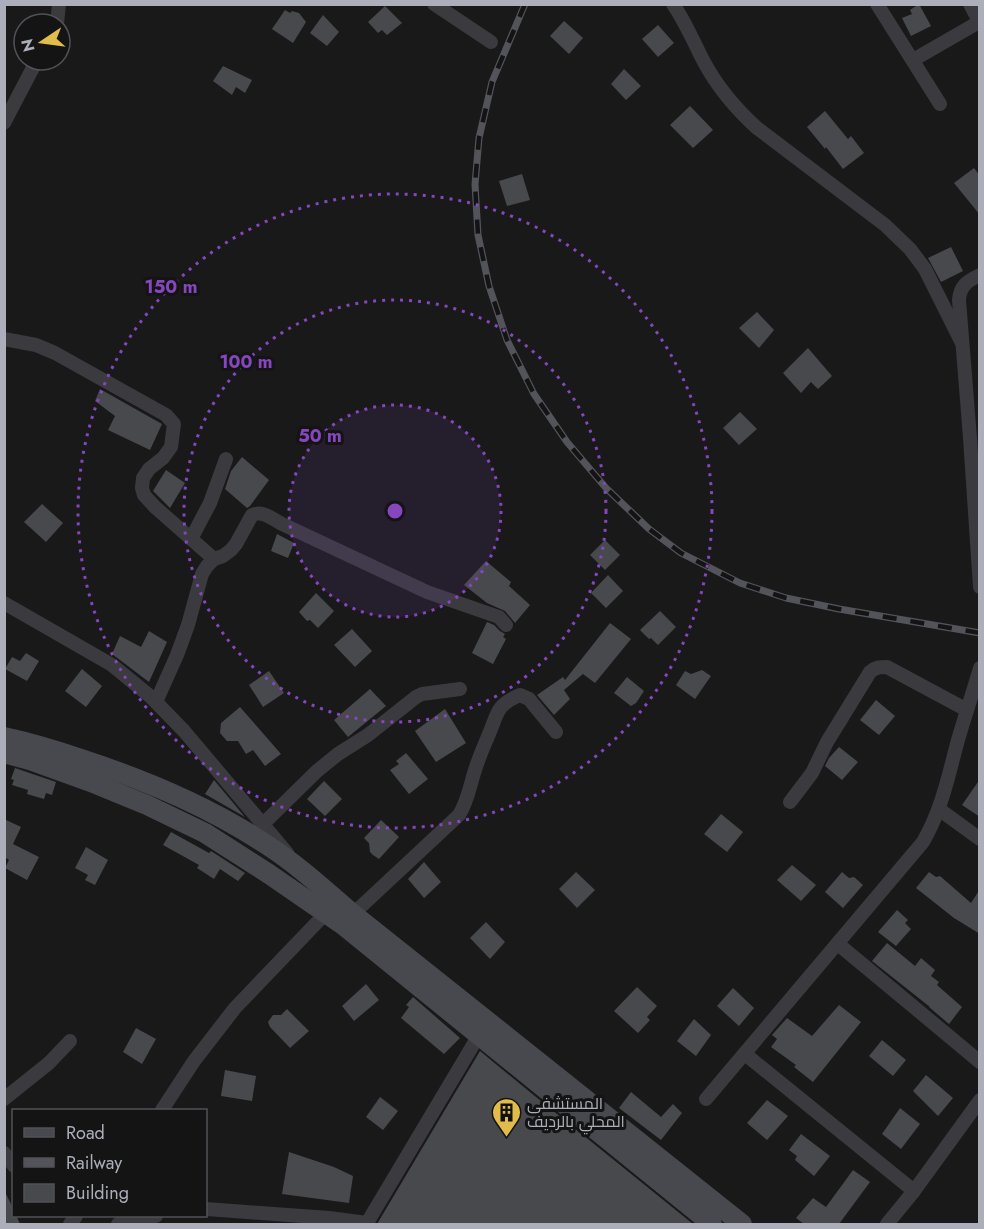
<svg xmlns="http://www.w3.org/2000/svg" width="984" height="1229" font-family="Jost,Cairo,sans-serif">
	<rect width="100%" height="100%" fill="#19191a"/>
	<g fill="#48494d">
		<path d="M919 4 931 26 911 36 902 18 912 14 910 10Z"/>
		<path d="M385 6 402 23 387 35 382 30 378 33 368 22Z"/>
		<path d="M285 10 290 13 292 11 299 13 306 22 293 43 272 29Z"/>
		<path d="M323 15 339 32 327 46 310 33Z"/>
		<path d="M564 21 583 38 569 54 550 36Z"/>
		<path d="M658 25 674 43 658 57 642 39Z"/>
		<path d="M223 66 252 80 245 93 236 87 232 95 213 81Z"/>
		<path d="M624 69 641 86 626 100 611 84Z"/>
		<path d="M690 106 713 130 693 148 670 125Z"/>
		<path d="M825 111 848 139 851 136 864 153 843 169 826 147 825 149 807 127Z"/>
		<path d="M974 168 980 176V215L954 183Z"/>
		<path d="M522 174 530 200 507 206 499 181Z"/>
		<path d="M951 247 963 271 941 282 928 258Z"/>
		<path d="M757 312 774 330 759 348 739 328Z"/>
		<path d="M808 348 832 376 818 389 811 382 801 393 783 373Z"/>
		<path d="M100 389 162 424 150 450 108 430 115 416 95 401Z"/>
		<path d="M740 412 757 429 739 445 723 428Z"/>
		<path d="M242 457 269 480 250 506 247 508 225 489 231 471Z"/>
		<path d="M166 470 185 483 170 508 153 491Z"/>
		<path d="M42 504 63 523 46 542 24 522Z"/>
		<path d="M277 534 294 543 288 558 271 551Z"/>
		<path d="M605 540 620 555 605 570 590 555Z"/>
		<path d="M486 561 511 582 509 586 530 605 515 623 505 611 487 603 464 585Z"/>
		<path d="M608 575 623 591 606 608 591 593Z"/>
		<path d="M316 593 334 611 318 628 310 620 307 621 299 612Z"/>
		<path d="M660 611 676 627 658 645 651 638 649 639 640 630Z"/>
		<path d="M487 622 494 625 500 631 505 634 503 637 506 639 493 664 472 653Z"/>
		<path d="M610 623 631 639 595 683 583 674 564 690 570 699 554 715 537 695 563 677 565 680Z"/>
		<path d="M352 629 372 651 355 667 334 645Z"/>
		<path d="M149 631 167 642 149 682 112 654 120 636 141 647Z"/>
		<path d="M26 653 39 661 27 681 5 669 12 657 20 661Z"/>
		<path d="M82 669 102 686 86 707 65 691Z"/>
		<path d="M702 670 711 676 695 699 676 685 685 671 691 674Z"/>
		<path d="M269 671 284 693 263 707 249 685Z"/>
		<path d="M627 677 644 691 636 703 631 706 614 693Z"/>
		<path d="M370 689 386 706 348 737 334 720Z"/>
		<path d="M876 700 895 716 879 735 860 720Z"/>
		<path d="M240 707 281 754 265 766 253 750 246 754 238 741H227L220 733 221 723Z"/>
		<path d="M445 709 466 743 436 762 415 731Z"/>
		<path d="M839 747 858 762 842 780 825 766 829 758Z"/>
		<path d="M406 753 428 779 409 794 390 770 399 764 396 761Z"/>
		<path d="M15 768 56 782 52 795 46 793 44 799 27 794 28 790 12 785 14 780 11 779Z"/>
		<path d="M980 779V817L962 805Z"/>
		<path d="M214 780 245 817 205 794Z"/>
		<path d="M324 781 342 799 325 816 307 799Z"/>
		<path d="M721 814 743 832 727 852 704 834Z"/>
		<path d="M4 819 21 827 13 844 39 857 27 880 5 868 9 860 6 858 4 860Z"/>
		<path d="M381 820 399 837 379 859 373 855 370 852 369 843 364 838Z"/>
		<path d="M171 832 209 853 211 851 245 873 238 881 220 869 214 879 197 868 199 865 163 845Z"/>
		<path d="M86 847 108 860 95 885 85 880 88 875 75 868Z"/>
		<path d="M424 862 441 882 424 898 408 879Z"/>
		<path d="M792 865 816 885 801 901 777 880Z"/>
		<path d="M576 872 595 890 577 908 559 889Z"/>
		<path d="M842 872 849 878 854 877 863 885 843 908 825 892Z"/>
		<path d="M929 872 936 877 940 876 971 903 980 889V934L954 918 916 888Z"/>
		<path d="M897 910 908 920 905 923 911 929 896 946 878 932Z"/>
		<path d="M486 922 505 942 490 959 470 938Z"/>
		<path d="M887 943 915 966 921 958 935 970 931 976 939 982 937 985 962 1007 949 1024 929 1007H930L872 961Z"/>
		<path d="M366 984 379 1000 354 1021 342 1006Z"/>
		<path d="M637 987 657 1006 647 1017 650 1020 638 1033 614 1011Z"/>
		<path d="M733 988 754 1008 739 1026 717 1006Z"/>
		<path d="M413 997 460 1038 444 1054 401 1018 409 1007 406 1005Z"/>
		<path d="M839 1005 861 1022 813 1082 794 1067 796 1065 771 1047 777 1039 772 1035 787 1018 812 1036Z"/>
		<path d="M287 1009 309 1031 290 1048 270 1027 268 1022 273 1015H281Z"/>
		<path d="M694 1019 711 1035 696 1056 677 1041Z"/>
		<path d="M136 1028 156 1039 142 1064 123 1052Z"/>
		<path d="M882 1040 906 1060 893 1076 869 1056Z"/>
		<path d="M480 1051 536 1097 693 1224H377Z"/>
		<path d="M225 1070 256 1076 252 1101 221 1096Z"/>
		<path d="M926 1075 953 1098 938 1116 913 1091Z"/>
		<path d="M631 1092 661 1117 673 1104 682 1113 661 1140 619 1108Z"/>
		<path d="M380 1097 398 1111 383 1130 366 1117Z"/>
		<path d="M767 1100 788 1116 767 1140 747 1123Z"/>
		<path d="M900 1108 920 1124 901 1149 882 1134Z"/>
		<path d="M801 1134 830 1156 814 1176 795 1160 797 1156 789 1150Z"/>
		<path d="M289 1152 334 1167 353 1176 349 1203 282 1194Z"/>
		<path d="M853 1170 870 1182 839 1224H804L796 1218 813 1198 826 1207Z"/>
		<path d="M4 1190 14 1210V1215H16L20 1224H4Z"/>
	</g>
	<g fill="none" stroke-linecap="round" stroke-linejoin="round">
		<g stroke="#3a3a3f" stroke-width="14">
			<path d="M434 4 491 42"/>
			<path d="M673 4C686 23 694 43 704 62 718 88 736 109 757 128L885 225 910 249 925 269 962 343"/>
			<path d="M877 4 940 104"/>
			<path d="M970 4 980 23"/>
			<path d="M57 24 59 4"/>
			<path d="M913 60 979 22"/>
			<path d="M4 123 37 60"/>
			<path d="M980 275C967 281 960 286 959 300L970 438 980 587"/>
			<path d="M4 339 36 345 55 353 166 415 174 424 171 447 163 458 149 469 143 478 142 488 144 495 155 507 214 559"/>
			<path d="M191 539 210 503 226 459"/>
			<path d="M4 603 112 665 151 697 184 731 287 853"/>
			<path d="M156 702 177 655 188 625 202 574 207 566 214 559 223 556 231 550 236 544 252 515C263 510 272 519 282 524L427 592 499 617 506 625"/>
			<path d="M790 802 812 773 827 742 870 672C876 667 879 667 887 667L967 710"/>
			<path d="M940 810 980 839"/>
			<path d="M263 824 317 771 338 754 368 735 416 697 422 694 460 689"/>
			<path d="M353 914 459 815C468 801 470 785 475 770 479 757 484 746 489 734 498 713 496 705 520 695L529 699 556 732"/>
			<path d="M838 944 980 1062"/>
			<path d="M745 1054 914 1191"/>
			<path d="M4 1099 49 1063 70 1041"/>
			<path d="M706 1099 923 842C942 809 948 777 958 740 965 716 973 692 980 668"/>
			<path d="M162 1110 194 1061 235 1008 326 913"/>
			<path d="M4 1153 14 1166"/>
			<path d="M206 1209 329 1218 367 1223 479 1035 484 1029"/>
			<path d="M70 1224 76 1216"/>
			<path d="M118 1224 156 1216"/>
			<path d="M887 1224 914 1191 980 1100"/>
		</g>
		<g stroke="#48494f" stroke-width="20">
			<path d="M4 737C32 743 58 751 84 760 148 781 210 807 267 845 298 865 325 890 353 914L742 1224"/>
			<path d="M4 753 30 760 91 782 147 805 205 833 269 874 343 925 712 1224"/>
		</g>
		<defs>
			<path id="rail" d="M525 4 492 82 479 138 475 184 478 235 489 286 507 340 534 394 567 442 606 488 649 529 681 553 740 583 786 598 839 609 980 633"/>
		</defs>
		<use href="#rail" stroke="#53545a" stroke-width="7"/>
		<use href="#rail" stroke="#141415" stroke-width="4.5" stroke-dasharray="14" stroke-linecap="butt"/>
	</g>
	<circle cx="395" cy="511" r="106" fill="#8546be" fill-opacity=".12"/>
	<g fill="none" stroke="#8546be" stroke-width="3" stroke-dasharray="3 6">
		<circle cx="395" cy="511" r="106"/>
		<circle cx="395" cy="511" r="211"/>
		<circle cx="395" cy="511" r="317"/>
	</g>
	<defs>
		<symbol id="building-pin" viewBox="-11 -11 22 30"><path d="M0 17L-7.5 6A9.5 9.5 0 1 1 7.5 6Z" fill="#e1bc4a" stroke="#141415"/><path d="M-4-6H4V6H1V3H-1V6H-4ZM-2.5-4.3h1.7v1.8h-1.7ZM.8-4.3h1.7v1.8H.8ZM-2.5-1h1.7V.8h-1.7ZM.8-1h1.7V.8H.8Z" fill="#111"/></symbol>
	</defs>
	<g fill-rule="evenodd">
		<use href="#building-pin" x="490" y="1096" width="33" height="45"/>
	</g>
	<g text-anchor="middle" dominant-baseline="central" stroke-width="6" stroke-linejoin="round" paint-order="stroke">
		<g font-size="16" fill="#acafb9" stroke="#141415" text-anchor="start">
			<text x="527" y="1103">المستشفى<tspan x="527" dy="18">المحلي بالرديف</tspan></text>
		</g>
	</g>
	<circle cx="395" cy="511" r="9" fill="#8546be" stroke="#141415" stroke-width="3"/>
	<g font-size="18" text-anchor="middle" font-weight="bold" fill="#8546be" stroke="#141415" stroke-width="6" stroke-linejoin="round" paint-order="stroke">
		<text x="171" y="293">150 m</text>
		<text x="246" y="368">100 m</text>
		<text x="320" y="442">50 m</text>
	</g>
	<rect width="984" height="1229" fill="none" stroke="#acafb9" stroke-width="12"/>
	<rect x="12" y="1109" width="195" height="108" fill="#141415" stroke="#515257" stroke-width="1.5"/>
	<rect x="24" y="1128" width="30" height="9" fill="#48494f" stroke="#515257" stroke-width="1.5"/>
	<text x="66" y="1139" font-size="18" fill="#acafb9">Road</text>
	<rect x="24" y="1158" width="30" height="9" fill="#53545a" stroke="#515257" stroke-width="1.5"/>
	<text x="66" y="1169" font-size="18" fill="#acafb9">Railway</text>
	<rect x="24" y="1184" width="30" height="18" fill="#48494d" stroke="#515257" stroke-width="1.5"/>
	<text x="66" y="1199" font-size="18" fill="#acafb9">Building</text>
	<g transform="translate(42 42) rotate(257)"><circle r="28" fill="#141415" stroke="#515257" stroke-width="1.5"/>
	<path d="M0-4.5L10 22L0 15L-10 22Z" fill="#e1bc4a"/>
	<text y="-9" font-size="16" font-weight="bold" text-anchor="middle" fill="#acafb9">N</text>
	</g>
</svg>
